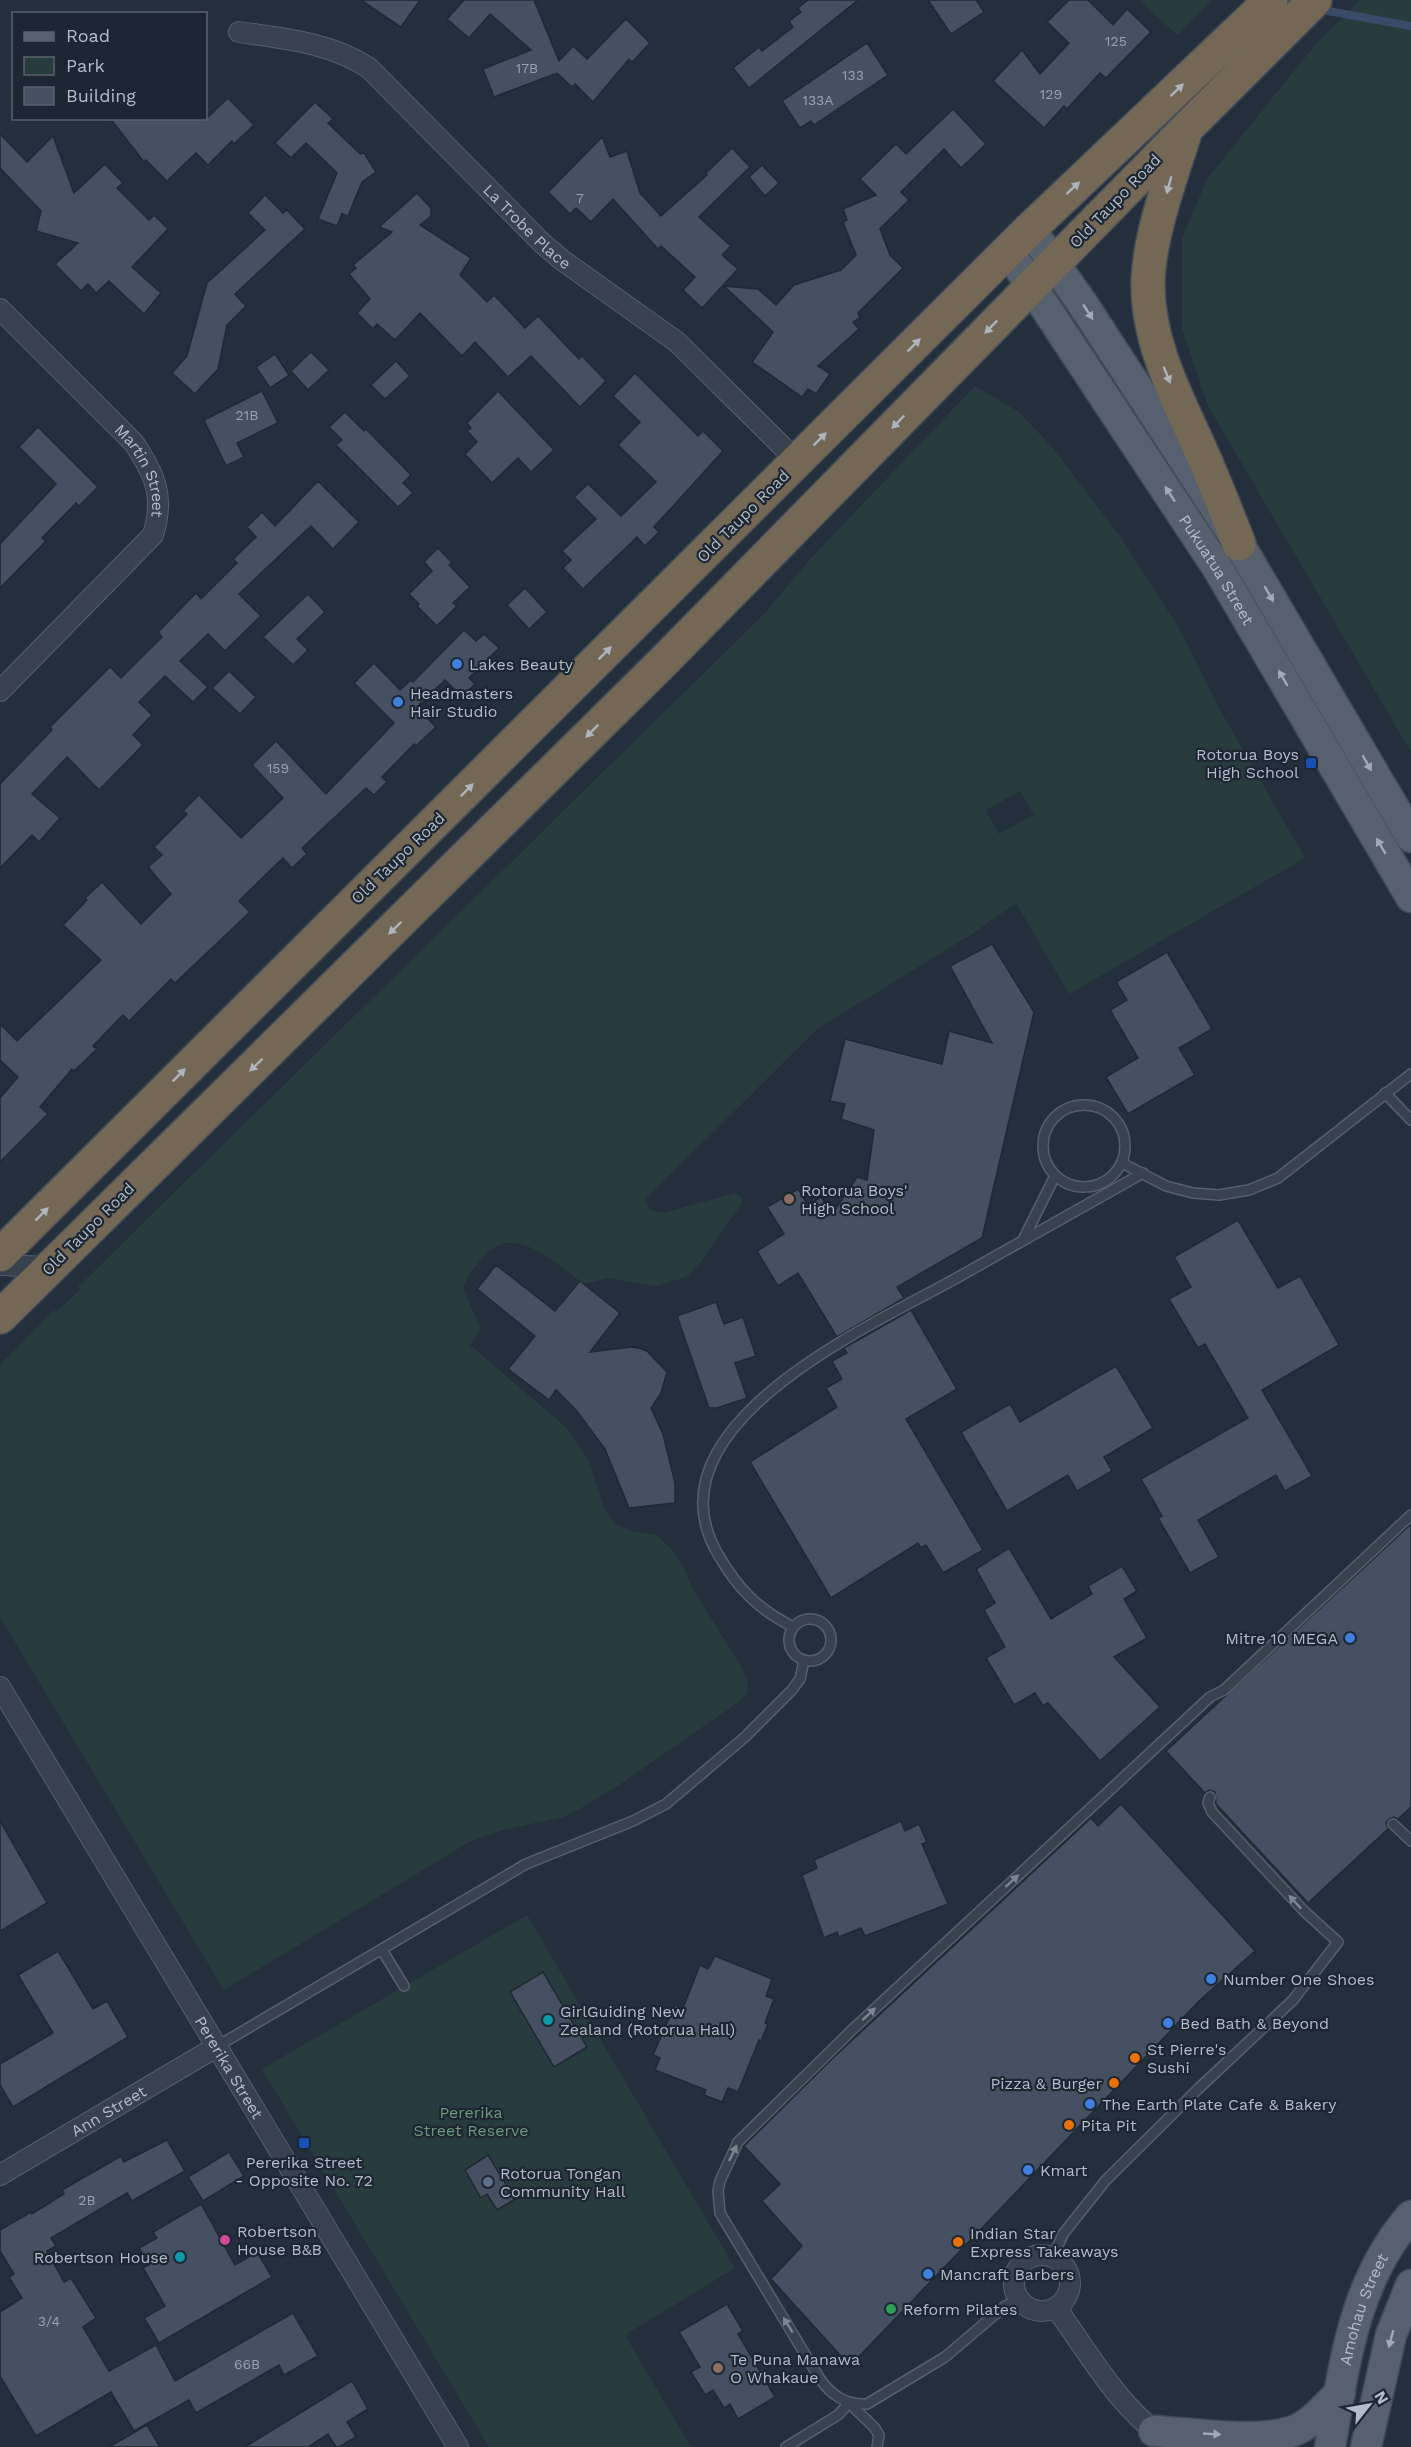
<svg xmlns="http://www.w3.org/2000/svg" width="1411" height="2447" font-family="'Work Sans',sans-serif">
	<rect width="100%" height="100%" fill="#242f3e"/>
	<g fill="#263c3f" fill-rule="evenodd">
		<path d="M1139 0H1212L1177 35Z"/>
		<path d="M1360 0H1411V752L1208 406 1182 329V238L1207 179 1315 45Z"/>
		<path d="M975 386 1019 412 1053 448 1120 536 1180 630 1219 708 1305 858 1069 994 1016 903 972 934 817 1029 646 1199 649 1210 663 1213 735 1193 743 1198 742 1203 699 1264 686 1277 656 1286 608 1278 584 1284C554 1263 512 1218 480 1261 473 1270 465 1279 463 1289L481 1329 470 1345 567 1428 588 1459 605 1510 615 1524 633 1531 656 1535 670 1547 683 1566 693 1589 736 1658 747 1678 748 1693 740 1701 619 1785 576 1811 563 1817 503 1830 471 1841 224 1990 0 1617V1365L54 1310 56 1312 80 1290 78 1287 765 613 812 557ZM1020 791 1034 815 999 834 986 810Z"/>
		<path d="M527 1915 735 2268 625 2335 691 2447H489L262 2069Z"/>
	</g>
	<g fill="none" stroke-linecap="round" stroke-linejoin="round">
		<path stroke="#394c67" stroke-width="8" d="M1317 9 1411 26"/>
	</g>
	<g fill="#455162" stroke="#1f2835" stroke-width="1.5">
		<path d="M361 0H420L401 27Z"/>
		<path d="M464 0H534L559 61 573 46 587 59 626 19 650 43 632 62 629 59 593 102 575 84 572 87 557 73 494 97 483 69 531 50 490 14 469 38 447 19Z"/>
		<path d="M808 0H858L749 88 733 68 759 47 762 51 793 27 789 21 801 12 798 8Z"/>
		<path d="M928 0H976L984 12 951 34Z"/>
		<path d="M1069 0H1088L1113 25 1127 9 1151 32 1106 78 1100 73 1067 109 1064 106 1044 128 993 81 1022 50 1040 74 1069 43 1047 22Z"/>
		<path d="M867 43 888 75 814 125 811 121 800 128 782 101Z"/>
		<path d="M228 98 254 125 234 144 232 141 208 165 196 153 167 181 146 160 144 162 110 118H207Z"/>
		<path d="M315 102 333 119 328 123 360 154 364 153 376 172 362 182 348 216 342 214 337 226 318 219 337 173 306 143 291 158 275 143Z"/>
		<path d="M953 109 986 144 961 168 944 149 901 192 909 200 880 229 890 255 903 268 858 313 860 318 853 322 859 329 818 366 830 374 816 394 808 389 802 397 752 362 773 332 724 286 758 289 776 305 794 285 841 270 856 255 843 222 847 220 843 209 876 195 860 179 896 144 906 154Z"/>
		<path d="M0 134 27 162 53 136 74 193 105 164 123 183 117 188 149 220 154 215 168 229 132 267 161 293 144 314 109 281 96 293 88 284 81 291 55 264 78 243 36 231 41 211 0 168Z"/>
		<path d="M602 137 610 157 627 151 640 193 661 216 707 175 705 174 732 148 750 167 699 217 731 246 722 255 738 269 702 308 683 290 695 277 661 246 658 249 613 199 591 222 576 208 570 214 548 192Z"/>
		<path d="M762 165 779 183 765 196 749 177Z"/>
		<path d="M417 193 431 208V216L420 225 471 258 460 275 487 302 494 295 525 328 538 316 579 359 582 356 606 381 580 407 531 356 508 377 475 342 462 356 420 313 395 340 377 324 373 329 357 313 370 299 349 274 356 268 353 265 392 232 379 227Z"/>
		<path d="M265 195 283 213 287 210 305 229 235 294 246 306 227 325 218 369 195 394 172 373 187 356 207 283 265 230 248 213Z"/>
		<path d="M311 352 329 370 308 390 291 371Z"/>
		<path d="M275 354 289 375 270 388 256 367Z"/>
		<path d="M396 361 410 376 385 399 371 385Z"/>
		<path d="M635 373 698 436 703 431 723 451 654 527 659 532 645 546 637 537 583 589 563 568 571 560 562 551 596 519 574 497 588 484 621 516 656 482 618 445 640 422 613 396Z"/>
		<path d="M262 391 278 423 237 443 244 457 226 466 204 420Z"/>
		<path d="M498 391 554 450 531 472 518 458 492 483 465 454 477 442 467 431 471 428 467 423Z"/>
		<path d="M345 412 364 431 366 429 411 475 403 483 413 493 398 507 336 445 342 440 329 427Z"/>
		<path d="M38 427 98 487 79 506 76 503 42 538 46 541 0 588V544L56 484 19 447Z"/>
		<path d="M318 481 359 522 333 549 311 526 239 594 261 616 225 651 208 634 180 661 208 687 193 702 165 676 139 702 152 715 133 735 143 745 99 790 67 757 32 794 60 818 39 842 32 835 0 868V784L52 730 50 727 110 667 121 678 162 637 158 632 196 593 201 599 237 563 233 559 256 537 247 527 262 512 275 526Z"/>
		<path d="M438 548 452 563 449 565 470 587 453 603 457 606 437 626 417 606 419 604 409 594 432 571 424 562Z"/>
		<path d="M525 588 547 612 529 629 507 605Z"/>
		<path d="M308 594 325 612 297 639 308 650 293 665 263 637Z"/>
		<path d="M464 630 476 641 484 634 499 648 469 678 475 684 462 697 445 680 417 707 436 727 416 746 414 744 382 777 387 782 374 795 366 788 302 848 307 854 292 868 283 858 239 901 250 912 175 983 171 979 129 1021 123 1015 93 1046 97 1049 74 1071 72 1069 40 1107 48 1114 0 1162V1098L18 1077 0 1060V1024L17 1041 101 960 63 925 87 900 85 898 102 882 141 924 171 894 148 867 162 855 154 847 187 814 183 811 199 795 241 838 283 798 252 765 276 741 326 794 394 723 354 683 374 663 400 690 411 680 413 682Z"/>
		<path d="M229 671 256 697 240 714 212 688Z"/>
		<path d="M992 944 1034 1012 982 1238 897 1287 904 1298 837 1337 798 1273 778 1286 757 1251 784 1234 767 1207 798 1189 808 1205 821 1197 833 1213 857 1177 867 1180 874 1130 841 1119 845 1104 830 1101 845 1039 942 1064 949 1031 992 1043 950 966Z"/>
		<path d="M1167 952 1212 1029 1179 1048 1195 1075 1128 1114 1106 1077 1138 1058 1110 1010 1127 1000 1116 982Z"/>
		<path d="M1238 1220 1278 1288 1300 1276 1339 1345 1262 1390 1312 1476 1285 1491 1276 1475 1198 1520 1219 1557 1190 1573 1158 1518 1162 1516 1141 1479 1248 1418 1205 1344 1198 1348 1169 1299 1191 1287 1174 1257Z"/>
		<path d="M496 1265 555 1311 580 1281 620 1313 590 1352 631 1347 639 1348 647 1351 667 1372 661 1393 651 1408 663 1434 675 1483V1503L629 1508 605 1449 576 1410 556 1390 549 1400 508 1369 535 1336 477 1289Z"/>
		<path d="M716 1302 724 1324 743 1317 756 1356 735 1363 747 1398 717 1408H709L677 1316Z"/>
		<path d="M911 1310 957 1389 906 1419 983 1550 943 1573 926 1545 921 1548 918 1543 831 1598 750 1462 837 1407 826 1388 842 1379 832 1361 847 1353 844 1348Z"/>
		<path d="M1116 1366 1153 1428 1104 1457 1112 1471 1077 1491 1068 1475 1007 1511 961 1432 1010 1404 1020 1422Z"/>
		<path d="M1411 1524V1807L1398 1819 1394 1817 1389 1819 1386 1823 1388 1829 1308 1903 1216 1804 1215 1792 1209 1790 1205 1793 1166 1751Z"/>
		<path d="M1009 1548 1051 1619 1092 1594 1088 1586 1122 1566 1137 1591 1124 1599 1147 1638 1114 1657 1160 1707 1100 1761 1048 1703 1043 1706 1035 1693 1014 1705 986 1658 1005 1647 984 1610 995 1603 976 1569Z"/>
		<path d="M1121 1804 1255 1951 1199 2001 850 2366 771 2279 802 2246 762 2201 780 2184 744 2146 834 2057 1091 1818 1098 1826Z"/>
		<path d="M0 1821 47 1903 0 1931Z"/>
		<path d="M901 1821 905 1831 919 1824 927 1842 922 1844 948 1904 865 1936 861 1928 839 1937 837 1932 824 1938 802 1875 817 1868 814 1860Z"/>
		<path d="M58 1951 93 2009 107 2001 128 2037 13 2107 0 2085V2064L53 2033 18 1975Z"/>
		<path d="M715 1956 772 1979 766 1996 774 1999 765 2023 768 2024 761 2041 759 2040 738 2092 728 2088 722 2102 704 2095 706 2090 655 2070 660 2058 653 2055 675 2005 683 2008 700 1965 708 1969Z"/>
		<path d="M543 1972 587 2047 554 2067 510 1992Z"/>
		<path d="M167 2140 185 2171 132 2201 127 2193 51 2238 56 2246 47 2251 64 2282 71 2278 96 2318 83 2327 109 2371 156 2345 175 2381 293 2313 318 2356 284 2375 279 2365 196 2413 189 2400 134 2431 111 2392 36 2436 0 2376V2312L22 2298 9 2277 14 2274 0 2251V2230L31 2212 32 2214 64 2194 62 2190 121 2156 124 2162Z"/>
		<path d="M229 2152 244 2176 203 2201 188 2177Z"/>
		<path d="M488 2155 515 2199 497 2210 487 2194 481 2198 465 2170Z"/>
		<path d="M201 2204 235 2265 257 2252 272 2277 159 2343 144 2318 165 2306 143 2268 149 2265 139 2248 157 2238 153 2232Z"/>
		<path d="M727 2304 743 2331 738 2334 775 2397 738 2419 730 2404 724 2408 713 2390 705 2395 691 2372 700 2367 679 2332Z"/>
		<path d="M352 2381 368 2409 347 2422 356 2437 339 2447H336L328 2434 308 2447H245Z"/>
		<path d="M147 2425 160 2447H109Z"/>
	</g>
	<g fill="none" stroke-linecap="round" stroke-linejoin="round">
		<defs>
			<g id="lane">
				<path d="M1385 1093 1411 1120"/>
				<circle cx="1084" cy="1146" r="41"/>
				<path d="M1122 1163 1166 1186 1193 1193 1219 1195 1249 1190 1278 1178 1411 1074"/>
				<path d="M1023 1240 1055 1176"/>
				<circle cx="810" cy="1640" r="21"/>
				<path d="M793 1627C758 1609 739 1590 719 1556 641 1428 868 1327 953 1280 1016 1244 1080 1209 1143 1173"/>
				<path d="M1393 1824 1411 1841"/>
				<path d="M382 1950 404 1986"/>
				<path d="M216 2047 526 1864 633 1821 666 1804 745 1737 791 1691 800 1679 804 1661"/>
				<path d="M1053 2257 1063 2234 1106 2180 1198 2089 1293 2000 1338 1942 1304 1911 1212 1812 1208 1803 1210 1797"/>
				<path d="M1020 2300 1005 2306 945 2357 867 2404C846 2405 832 2396 820 2379L720 2213 718 2191 720 2181 738 2142 852 2030 1210 1697 1224 1690 1411 1515"/>
				<path d="M849 2403 874 2427 879 2435 877 2447"/>
				<path d="M786 2447 838 2415 849 2403"/>
			</g>
			<g id="street">
				<path id="s1" d="M239 32C285 39 329 42 369 68L543 244 562 260 677 342 798 462"/>
				<path id="s2" d="M0 309 134 443C155 475 165 496 153 535L0 691"/>
				<path d="M0 1265 49 1267"/>
				<path id="s3" d="M0 1687 458 2447"/>
				<path id="s4" d="M0 2175 216 2047"/>
				<circle cx="1042" cy="2283" r="28"/>
				<path d="M1060 2305 1061 2315C1091 2357 1119 2406 1162 2437"/>
			</g>
			<g id="primary">
				<path d="M1030 229 1082 303 1239 544 1411 837"/>
				<path id="s5" d="M1008 251 1217 567 1411 897"/>
				<path d="M1154 2431C1193 2433 1256 2444 1293 2431 1311 2425 1326 2406 1340 2393"/>
				<path id="s6" d="M1330 2447C1344 2366 1354 2280 1411 2216"/>
				<path d="M1366 2447 1391 2335 1411 2285"/>
			</g>
			<g id="highway">
				<path d="M1184 136C1170 180 1149 237 1148 282 1147 343 1177 397 1201 451 1215 482 1227 513 1239 544"/>
				<path d="M0 1255 1030 229 1271 0"/>
				<path d="M0 1317 664 661 1186 129 1315 0"/>
			</g>
		</defs>
		<use href="#lane" stroke="#565f6c" stroke-width="12"/>
		<use href="#street" stroke="#565f6c" stroke-width="22"/>
		<use href="#primary" stroke="#414a57" stroke-width="33"/>
		<use href="#highway" stroke="#434c59" stroke-width="36"/>
		<use href="#lane" stroke="#38414e" stroke-width="9"/>
		<use href="#street" stroke="#38414e" stroke-width="20"/>
		<use href="#primary" stroke="#56606e" stroke-width="30"/>
		<use href="#highway" stroke="#746855" stroke-width="33"/>
	</g>
	<defs><path id="oneway-solid" d="M-6-.8H1V-3.2L6.5 0L1 3.2V.8H-6Z" transform="scale(1.5)"/></defs>
	<g fill="#aeb4bd">
		<use href="#oneway-solid" transform="translate(1177 90) rotate(-44)"/>
		<use href="#oneway-solid" transform="translate(1169 185) rotate(105)"/>
		<use href="#oneway-solid" transform="translate(1073 188) rotate(-43)"/>
		<use href="#oneway-solid" transform="translate(991 327) rotate(134)"/>
		<use href="#oneway-solid" transform="translate(914 345) rotate(-45)"/>
		<use href="#oneway-solid" transform="translate(1167 375) rotate(68)"/>
		<use href="#oneway-solid" transform="translate(898 422) rotate(134)"/>
		<use href="#oneway-solid" transform="translate(820 439) rotate(-45)"/>
		<use href="#oneway-solid" transform="translate(605 653) rotate(-45)"/>
		<use href="#oneway-solid" transform="translate(592 731) rotate(135)"/>
		<use href="#oneway-solid" transform="translate(467 790) rotate(-45)"/>
		<use href="#oneway-solid" transform="translate(395 928) rotate(136)"/>
		<use href="#oneway-solid" transform="translate(256 1065) rotate(136)"/>
		<use href="#oneway-solid" transform="translate(179 1075) rotate(-45)"/>
		<use href="#oneway-solid" transform="translate(42 1214) rotate(-45)"/>
	</g>
	<g fill="#a1aab7">
		<use href="#oneway-solid" transform="translate(1088 312) rotate(57)"/>
		<use href="#oneway-solid" transform="translate(1170 494) rotate(-123)"/>
		<use href="#oneway-solid" transform="translate(1269 594) rotate(60)"/>
		<use href="#oneway-solid" transform="translate(1283 678) rotate(-120)"/>
		<use href="#oneway-solid" transform="translate(1367 763) rotate(60)"/>
		<use href="#oneway-solid" transform="translate(1381 846) rotate(-120)"/>
		<use href="#oneway-solid" transform="translate(1391 2339) rotate(105)"/>
		<use href="#oneway-solid" transform="translate(1212 2434) rotate(3)"/>
	</g>
	<g fill="#7c8592">
		<use href="#oneway-solid" transform="translate(1012 1881) rotate(-43)"/>
		<use href="#oneway-solid" transform="translate(1295 1902) rotate(-133)"/>
		<use href="#oneway-solid" transform="translate(869 2014) rotate(-43)"/>
		<use href="#oneway-solid" transform="translate(733 2153) rotate(-64)"/>
		<use href="#oneway-solid" transform="translate(788 2325) rotate(-121)"/>
	</g>
	<g fill="#3f7fe0" stroke="#1d2633" stroke-width="2">
		<circle cx="457" cy="664" r="6"/>
		<circle cx="398" cy="702" r="6"/>
		<circle cx="1350" cy="1638" r="6"/>
		<circle cx="1211" cy="1979" r="6"/>
		<circle cx="1168" cy="2023" r="6"/>
		<circle cx="1090" cy="2104" r="6"/>
		<circle cx="1028" cy="2170" r="6"/>
		<circle cx="928" cy="2274" r="6"/>
	</g>
	<g fill="#1a4fb4" stroke="#1d2633" stroke-width="2">
		<rect x="1305" y="757" width="12" height="12" rx="3"/>
		<rect x="298" y="2137" width="12" height="12" rx="3"/>
	</g>
	<g fill="#8d6e63" stroke="#1d2633" stroke-width="2">
		<circle cx="789" cy="1199" r="6"/>
		<circle cx="718" cy="2368" r="6"/>
	</g>
	<g fill="#0f9aa8" stroke="#1d2633" stroke-width="2">
		<circle cx="548" cy="2020" r="6"/>
		<circle cx="180" cy="2257" r="6"/>
	</g>
	<g fill="#e8710a" stroke="#1d2633" stroke-width="2">
		<circle cx="1135" cy="2058" r="6"/>
		<circle cx="1114" cy="2083" r="6"/>
		<circle cx="1069" cy="2125" r="6"/>
		<circle cx="958" cy="2242" r="6"/>
	</g>
	<circle fill="#5c6f8a" stroke="#1d2633" stroke-width="2" cx="488" cy="2182" r="6"/>
	<circle fill="#d1479c" stroke="#1d2633" stroke-width="2" cx="225" cy="2240" r="6"/>
	<circle fill="#2e9e5b" stroke="#1d2633" stroke-width="2" cx="891" cy="2309" r="6"/>
	<g text-anchor="middle" dominant-baseline="central" stroke-width="4.5" stroke-linejoin="round" paint-order="stroke">
		<g font-size="14" fill="#98a1af">
			<text x="1116" y="41">125</text>
			<text x="527" y="68">17B</text>
			<text x="853" y="75">133</text>
			<text x="1051" y="94">129</text>
			<text x="818" y="100">133A</text>
			<text x="580" y="198">7</text>
			<text x="247" y="415">21B</text>
			<text x="278" y="768">159</text>
			<text x="87" y="2200">2B</text>
			<text x="49" y="2321">3/4</text>
			<text x="247" y="2364">66B</text>
		</g>
		<g font-size="16" fill="#b4bcc9" stroke="#1d2633">
			<text transform="translate(1115 201) rotate(-46)">Old Taupo Road</text>
			<text stroke="none"><textPath href="#s1" startOffset="360">La Trobe Place</textPath></text>
			<text stroke="none"><textPath href="#s2" startOffset="218">Martin Street</textPath></text>
			<text transform="translate(743 516) rotate(-45)">Old Taupo Road</text>
			<text stroke="none"><textPath href="#s5" startOffset="381">Pukuatua Street</textPath></text>
			<text transform="translate(398 858) rotate(-44)">Old Taupo Road</text>
			<text transform="translate(88 1229) rotate(-45)">Old Taupo Road</text>
			<text stroke="none"><textPath href="#s3" startOffset="444">Pererika Street</textPath></text>
			<text stroke="none"><textPath href="#s4" startOffset="126">Ann Street</textPath></text>
			<text stroke="none"><textPath href="#s6" startOffset="142">Amohau Street</textPath></text>
		</g>
		<g font-size="16" fill="#b4bcc9" stroke="#1d2633" text-anchor="start">
			<text x="469" y="664">Lakes Beauty</text>
			<text x="410" y="693">Headmasters<tspan x="410" dy="18">Hair Studio</tspan></text>
			<text x="1299" y="754" text-anchor="end">Rotorua Boys<tspan x="1299" dy="18">High School</tspan></text>
			<text x="801" y="1190">Rotorua Boys'<tspan x="801" dy="18">High School</tspan></text>
			<text x="1338" y="1638" text-anchor="end">Mitre 10 MEGA</text>
			<text x="1223" y="1979">Number One Shoes</text>
			<text x="560" y="2011">GirlGuiding New<tspan x="560" dy="18">Zealand (Rotorua Hall)</tspan></text>
			<text x="1180" y="2023">Bed Bath &amp; Beyond</text>
			<text x="1147" y="2049">St Pierre's<tspan x="1147" dy="18">Sushi</tspan></text>
			<text x="1102" y="2083" text-anchor="end">Pizza &amp; Burger</text>
			<text x="1102" y="2104">The Earth Plate Cafe &amp; Bakery</text>
			<text x="1081" y="2125">Pita Pit</text>
			<text x="304" y="2162" text-anchor="middle">Pererika Street<tspan x="304" dy="18">- Opposite No. 72</tspan></text>
			<text x="1040" y="2170">Kmart</text>
			<text x="500" y="2173">Rotorua Tongan<tspan x="500" dy="18">Community Hall</tspan></text>
			<text x="237" y="2231">Robertson<tspan x="237" dy="18">House B&amp;B</tspan></text>
			<text x="970" y="2233">Indian Star<tspan x="970" dy="18">Express Takeaways</tspan></text>
			<text x="168" y="2257" text-anchor="end">Robertson House</text>
			<text x="940" y="2274">Mancraft Barbers</text>
			<text x="903" y="2309">Reform Pilates</text>
			<text x="730" y="2359">Te Puna Manawa<tspan x="730" dy="18">O Whakaue</tspan></text>
		</g>
		<g font-size="16" fill="#6b9a76" stroke="#1d2633">
			<text x="471" y="2112">Pererika<tspan x="471" dy="18">Street Reserve</tspan></text>
		</g>
	</g>
	<rect x="12" y="12" width="195" height="108" fill="#1d2633" stroke="#59626f" stroke-width="1.5"/>
	<rect x="24" y="32" width="30" height="9" fill="#56606e" stroke="#59626f" stroke-width="1.5"/>
	<text x="66" y="42" font-size="18" fill="#b4bcc9">Road</text>
	<rect x="24" y="57" width="30" height="18" fill="#263c3f" stroke="#59626f" stroke-width="1.5"/>
	<text x="66" y="72" font-size="18" fill="#b4bcc9">Park</text>
	<rect x="24" y="87" width="30" height="18" fill="#455162" stroke="#59626f" stroke-width="1.5"/>
	<text x="66" y="102" font-size="18" fill="#b4bcc9">Building</text>
	<g transform="translate(1369 2405) rotate(59)" stroke="#1d2633" stroke-width="4.5" paint-order="stroke">
	<path d="M0-4.5L10 22L0 15L-10 22Z" fill="#b4bcc9"/>
	<text y="-9" font-size="16" font-weight="bold" text-anchor="middle" fill="#b4bcc9">N</text>
	</g>
</svg>
